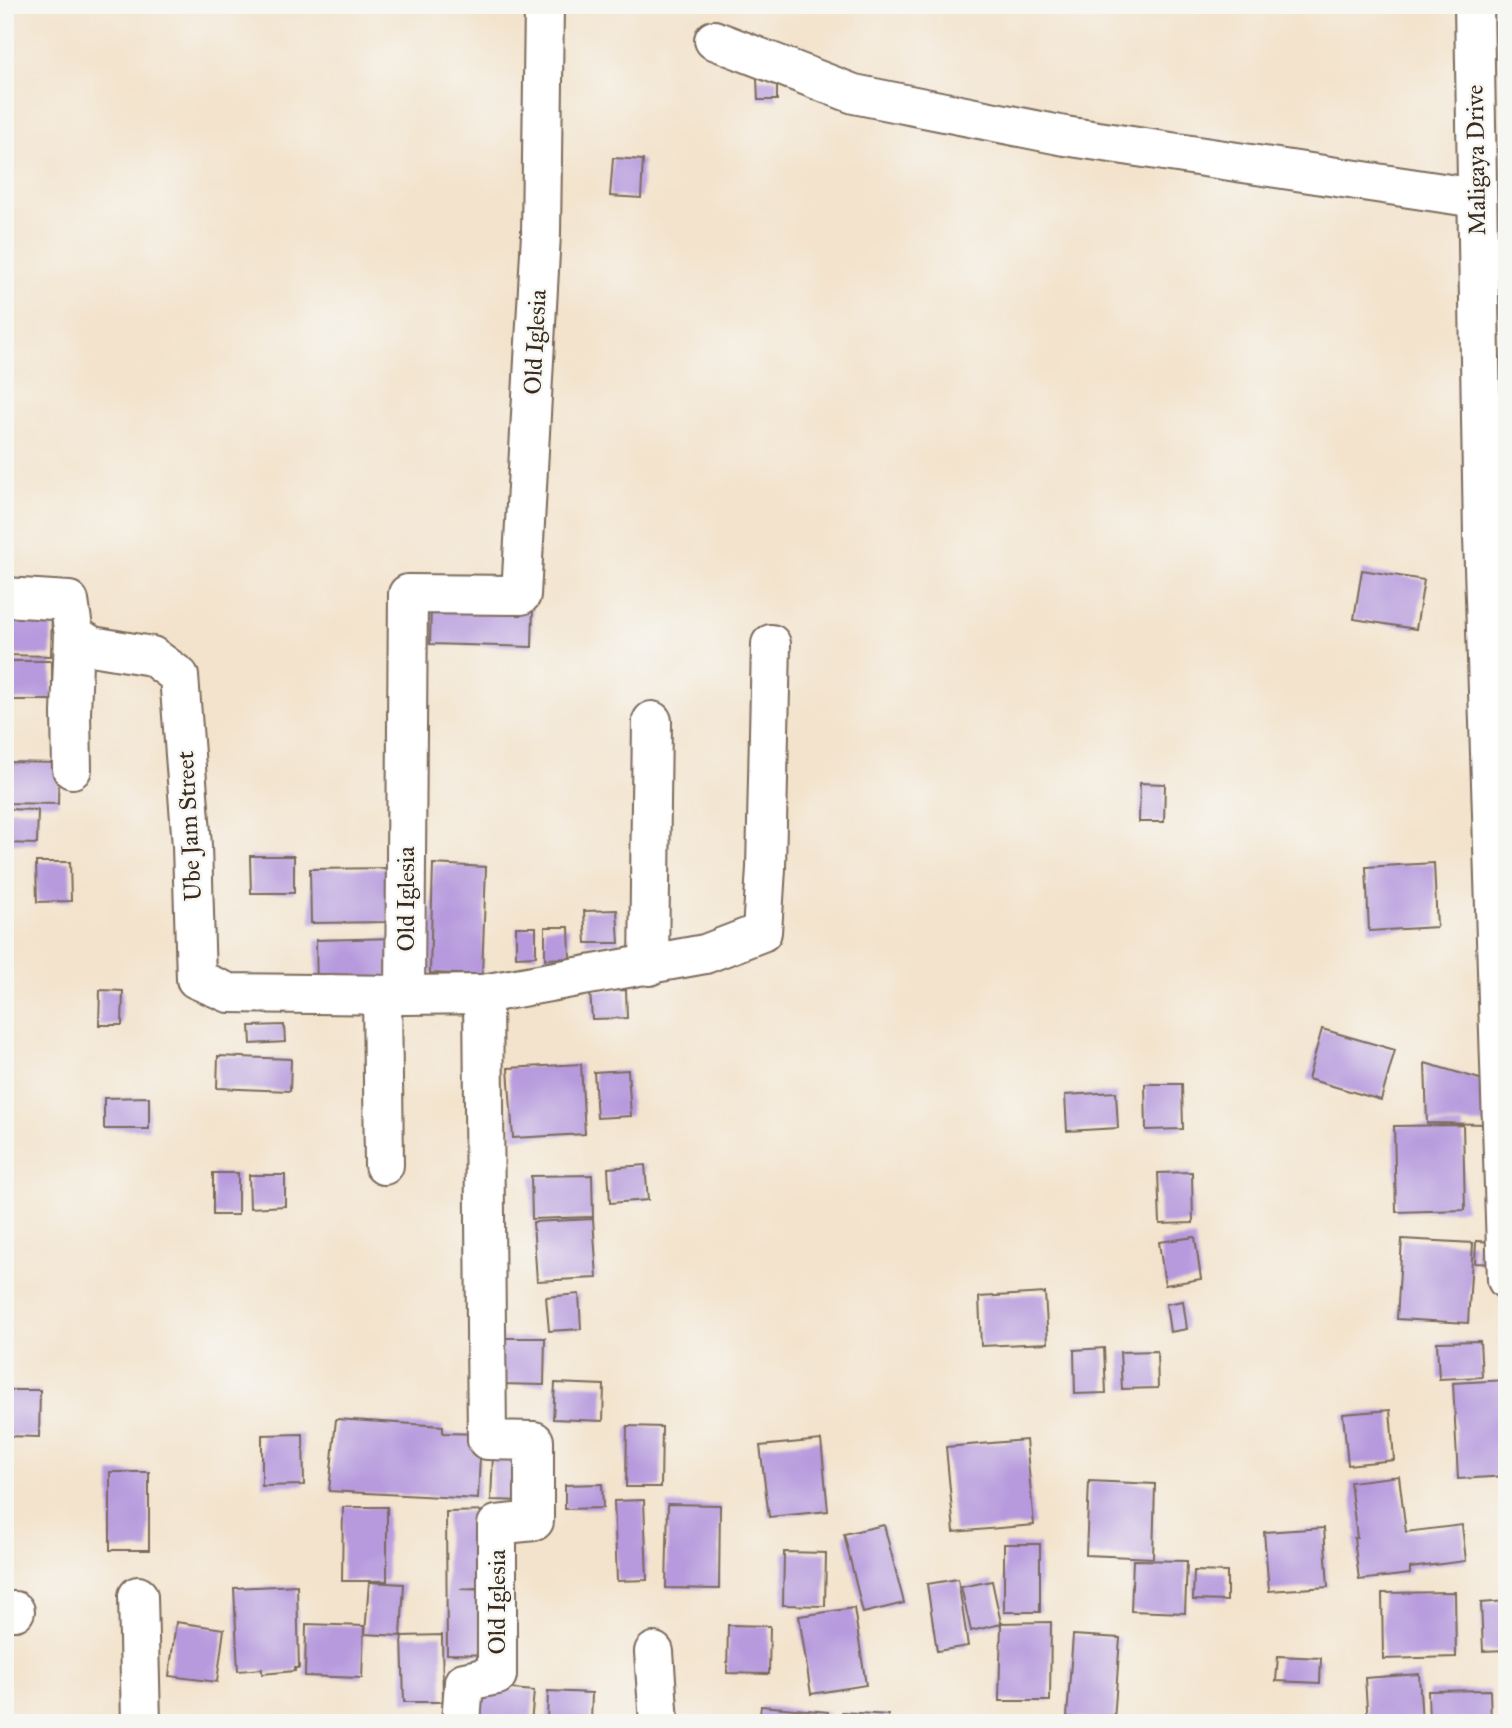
<svg xmlns="http://www.w3.org/2000/svg" width="1512" height="1728" font-family="'IM FELL Great Primer',serif">
	<rect width="100%" height="100%" fill="#f6f6f2"/>
	<filter id="ink" filterUnits="userSpaceOnUse"><feTurbulence type="fractalNoise" baseFrequency=".0143" numOctaves="2"/><feDisplacementMap in="SourceGraphic" scale="14" xChannelSelector="R" yChannelSelector="G"/><feConvolveMatrix kernelMatrix="1 2 1 2 8 2 1 2 1" color-interpolation-filters="sRGB"/></filter>
	<filter id="wash" filterUnits="userSpaceOnUse"><feTurbulence type="fractalNoise" baseFrequency=".00686" numOctaves="4" result="noise"/><feDisplacementMap in="SourceGraphic" scale="28" xChannelSelector="R" yChannelSelector="G"/><feGaussianBlur stdDeviation="1.57" result="paint"/><feColorMatrix in="noise" values="0 0 0 0 0 0 0 0 0 0 0 0 0 0 0 0 0 1.4 0 .05"/><feComposite in="paint" operator="in"/></filter>
	<g filter="url(#wash)">
		<rect width="100%" height="100%" fill="#f3e3cc"/>
		<g id="blocks">
			<g fill="#b69add">
				<path d="M757 79H777V100H758Z"/>
				<path d="M613 158 643 160 641 198 610 196Z"/>
				<path d="M1362 570 1424 580 1416 629 1354 619Z"/>
				<path d="M431 605 533 609 532 647 430 644Z"/>
				<path d="M5 606 52 607 51 656 5 655Z"/>
				<rect x="5" y="661" width="47" height="39"/>
				<path d="M5 762 59 763 58 804 5 803Z"/>
				<path d="M1140 783 1165 784 1164 822H1139Z"/>
				<path d="M5 809 38 810 37 844 5 843Z"/>
				<path d="M250 856H294V893H251Z"/>
				<path d="M36 862H70L71 901 37 902Z"/>
				<path d="M1434 863 1437 927 1369 931 1366 867Z"/>
				<path d="M433 864 486 867 482 975 430 973Z"/>
				<path d="M388 868 389 922 311 923 310 869Z"/>
				<path d="M617 910 619 943H586L584 911Z"/>
				<path d="M516 927H536V956L516 957Z"/>
				<path d="M545 927H569L570 958 545 959Z"/>
				<path d="M397 938 398 987 317 988 316 940Z"/>
				<path d="M100 990 123 991 122 1025H99Z"/>
				<path d="M626 990 627 1018 592 1019 590 991Z"/>
				<path d="M284 1025 285 1042 251 1044 250 1026Z"/>
				<path d="M1322 1029 1395 1050 1381 1100 1308 1079Z"/>
				<path d="M218 1056 291 1059 290 1091 217 1088Z"/>
				<path d="M1425 1063 1490 1082V1124L1427 1123Z"/>
				<path d="M581 1064 585 1134 513 1138 508 1068Z"/>
				<path d="M628 1070 631 1116 597 1118 594 1072Z"/>
				<path d="M1145 1084H1182L1183 1129 1146 1130Z"/>
				<path d="M1116 1092 1118 1128 1067 1131 1065 1095Z"/>
				<path d="M149 1097V1129H104V1098Z"/>
				<path d="M1463 1125 1465 1210 1396 1212 1394 1126Z"/>
				<path d="M645 1165 648 1200 610 1203 608 1168Z"/>
				<path d="M1192 1172 1193 1223 1160 1224 1158 1173Z"/>
				<rect x="213" y="1173" width="25" height="42"/>
				<path d="M249 1175H285V1206L250 1208Z"/>
				<path d="M592 1175 593 1217 532 1219 531 1176Z"/>
				<path d="M593 1219 597 1278 537 1281 533 1222Z"/>
				<path d="M1195 1237 1201 1279 1165 1285 1159 1242Z"/>
				<path d="M1402 1239 1473 1243 1468 1323 1397 1319Z"/>
				<path d="M1476 1241 1497 1242 1496 1264 1475 1263Z"/>
				<path d="M1045 1293 1048 1343 981 1346 979 1297Z"/>
				<path d="M579 1294 581 1329 549 1331 546 1297Z"/>
				<path d="M1183 1301 1187 1329 1170 1332 1166 1304Z"/>
				<path d="M501 1338H545L544 1385 500 1384Z"/>
				<path d="M1480 1341 1482 1377 1439 1379 1437 1342Z"/>
				<path d="M1104 1348 1106 1393 1075 1394 1074 1350Z"/>
				<path d="M1157 1351 1158 1388 1122 1389 1120 1352Z"/>
				<path d="M1507 1380V1476L1458 1479 1453 1383Z"/>
				<path d="M555 1383 604 1385 603 1421 553 1419Z"/>
				<path d="M5 1390H40L39 1437 5 1436Z"/>
				<path d="M1390 1410 1394 1460 1348 1465 1343 1414Z"/>
				<path d="M336 1419 443 1426V1433L481 1434 478 1499 329 1491Z"/>
				<path d="M627 1426 662 1427 661 1487H626Z"/>
				<path d="M303 1434 304 1485 262 1486V1435Z"/>
				<path d="M821 1440 828 1511 769 1517 760 1446Z"/>
				<path d="M1026 1440 1034 1525 954 1532 946 1447Z"/>
				<path d="M493 1455 527 1457 524 1501 491 1500Z"/>
				<rect x="110" y="1472" width="39" height="78"/>
				<path d="M1399 1476 1406 1532 1462 1525 1466 1561 1410 1568V1574L1359 1580 1354 1538H1357L1350 1482Z"/>
				<path d="M1089 1481 1155 1484 1153 1558 1086 1555Z"/>
				<path d="M602 1484 603 1508 565 1509V1485Z"/>
				<path d="M644 1500 647 1580 617 1581 614 1501Z"/>
				<path d="M668 1504 720 1505 719 1589 666 1588Z"/>
				<path d="M343 1507H387V1581H342Z"/>
				<path d="M491 1511 492 1587 460 1589 495 1590 493 1655 447 1654 446 1512Z"/>
				<path d="M884 1525 904 1603 863 1613 844 1534Z"/>
				<path d="M1324 1528 1328 1587 1269 1591 1264 1532Z"/>
				<rect x="1004" y="1544" width="36" height="68"/>
				<path d="M784 1552 826 1553 825 1606 783 1605Z"/>
				<path d="M1133 1560 1187 1561 1185 1613 1131 1611Z"/>
				<path d="M1194 1571 1227 1572V1601L1193 1600Z"/>
				<path d="M958 1579 968 1646 937 1651 927 1584Z"/>
				<path d="M992 1581 1001 1623 1051 1622 1050 1701H999L1001 1624 971 1631 961 1587Z"/>
				<path d="M369 1582 404 1584 401 1636 365 1634Z"/>
				<path d="M297 1585 299 1668H295V1671L262 1674V1669L238 1671 234 1588Z"/>
				<path d="M1455 1592 1456 1657 1383 1659 1382 1593Z"/>
				<path d="M1507 1601V1650L1483 1651 1481 1603Z"/>
				<path d="M854 1608 866 1685 811 1694 799 1616Z"/>
				<path d="M176 1622 224 1629 217 1682 169 1676Z"/>
				<path d="M306 1624 364 1626 362 1678 305 1676Z"/>
				<path d="M728 1625 770 1626 769 1674 727 1673Z"/>
				<path d="M442 1635 443 1702H404L402 1636Z"/>
				<path d="M1073 1635 1120 1638 1114 1721 1067 1717Z"/>
				<path d="M1278 1656 1321 1658 1320 1683 1276 1681Z"/>
				<path d="M1419 1674 1422 1723H1368L1365 1678Z"/>
				<path d="M475 1686 534 1691 531 1723H472Z"/>
				<path d="M1490 1690 1491 1723H1429L1428 1691Z"/>
				<path d="M548 1691 592 1693 591 1723H547Z"/>
				<path d="M761 1706 828 1712 827 1723H759Z"/>
				<path d="M842 1712 888 1715V1723H841Z"/>
			</g>
		</g>
	</g>
	<g filter="url(#ink)">
		<use href="#blocks" fill-opacity="0" stroke="#7b6b5b" stroke-width="2"/>
		<g fill="none" stroke-linecap="round" stroke-linejoin="round">
			<defs>
				<g id="minor">
					<path d="M1474 5 1483 536 1507 1280"/>
					<path d="M714 40 854 94 1065 136 1476 198"/>
					<path d="M5 597 69 601 74 635 92 646 152 656 179 676 192 846 196 979 229 993 405 995"/>
					<path d="M72 769 71 713 74 635"/>
					<path d="M649 966 652 721"/>
					<path d="M483 994 705 954 762 932 766 868 771 644"/>
					<path d="M382 995 384 1165"/>
					<path d="M138 1596 141 1723"/>
					<path d="M5 1611H15"/>
					<path d="M654 1652 659 1723"/>
					<path d="M461 1723 464 1682 497 1675V1525L534 1521V1441L487 1440 483 994 405 995 408 594 521 595 541 234 544 5"/>
				</g>
			</defs>
			<use href="#minor" stroke="#7b6b5b" stroke-width="42"/>
			<use href="#minor" stroke="#fff" stroke-width="38"/>
		</g>
	</g>
	<g text-anchor="middle" dominant-baseline="central" stroke-width="5" stroke-linejoin="round" paint-order="stroke">
		<g font-size="24" fill="#3b2a1e" stroke="#f6f6f2">
			<text transform="translate(1476 160) rotate(-91)">Maligaya Drive</text>
			<text transform="translate(535 342) rotate(-87)">Old Iglesia</text>
			<text transform="translate(189 826) rotate(-93)">Ube Jam Street</text>
			<text transform="translate(406 899) rotate(-90)">Old Iglesia</text>
			<text transform="translate(497 1602) rotate(-90)">Old Iglesia</text>
		</g>
	</g>
	<rect width="1512" height="1728" fill="none" stroke="#f6f6f2" stroke-width="28"/>
</svg>
